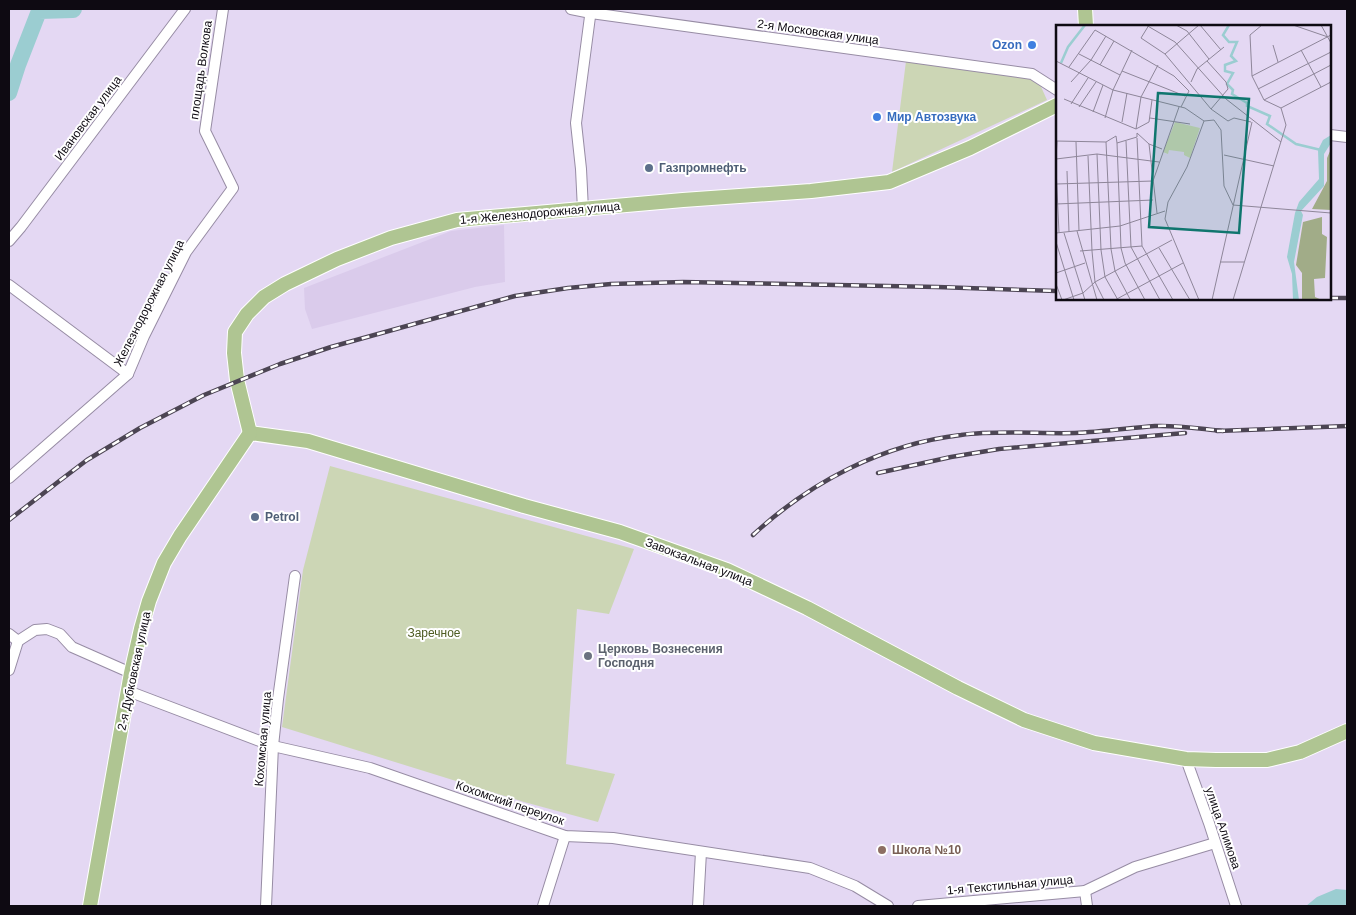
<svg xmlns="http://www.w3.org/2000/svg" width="1356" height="915" font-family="Arial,sans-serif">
	<rect width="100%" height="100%" fill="#e4d8f3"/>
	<path fill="#dacbeb" d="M504 225 505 282 475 287 312 329 305 309 304 288 451 231Z"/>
	<g fill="#ccd6b5">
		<path d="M906 61 1038 80 1047 100 892 172Z"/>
		<path d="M330 466 634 549 609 614 577 609 566 764 615 774 598 822 524 802 282 727 303 570Z"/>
	</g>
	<path fill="#9bcdd1" d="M1336 889 1347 890V906H1306L1317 897Z"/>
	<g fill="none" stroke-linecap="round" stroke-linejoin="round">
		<path stroke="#9bcdd1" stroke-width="16" d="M9 93 18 65 39 11 73 10 74 9"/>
		<defs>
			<g id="minor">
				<path d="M571 9 591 13 1032 74 1057 90"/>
				<path d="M1330 135 1347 137"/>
				<path d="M583 210 581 169 576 123 591 9"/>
				<path d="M9 241 21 227 185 9"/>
				<path d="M9 285 128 374"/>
				<path d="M9 478 128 374 144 336 186 252 233 188 205 131 223 9"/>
				<path d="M9 634 18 641"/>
				<path d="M18 641 35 630 47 629 60 634 72 647 131 673"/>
				<path d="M9 670 18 641"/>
				<path d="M128 691 273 746 370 768 565 836 613 838 810 868 855 886 888 906"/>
				<path d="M1186 759 1209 823 1236 906"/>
				<path d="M1085 891 1087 906"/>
				<path d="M266 906 273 746 278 699 295 576"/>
				<path d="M543 906 565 836"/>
				<path d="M698 906 701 852"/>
				<path d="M918 906 1085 891 1135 867 1215 843"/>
			</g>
			<g id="major">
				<path d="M1085 9 1086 26"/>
				<path d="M250 433 308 441 524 506 620 532 727 570 807 608 958 688 1024 720 1094 743 1186 759 1216 760H1267L1300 752 1347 731"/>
				<path d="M250 433 237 380 234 353 235 332 247 314 264 297 285 284 337 259 391 238 457 220 683 200 811 191 889 182 970 148 1057 105"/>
				<path d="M90 906 131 673 141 629 149 601 164 563 180 536 250 433"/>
			</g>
		</defs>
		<use href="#minor" stroke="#978ca4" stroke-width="12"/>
		<use href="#major" stroke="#fff" stroke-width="16"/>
		<use href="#minor" stroke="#fff" stroke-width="10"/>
		<use href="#major" stroke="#afc592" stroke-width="14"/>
		<defs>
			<g id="rail">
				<path d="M1330 298H1347"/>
				<path d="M1217 431 1347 426"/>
				<path d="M878 473 951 457 999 449 1185 433"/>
				<path d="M9 520 58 482 87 460 140 428 204 395 280 364 331 347 515 296 568 288 611 284 683 282 937 287 1057 291"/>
				<path d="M753 535C810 482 883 444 961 435 997 430 1039 434 1075 433 1102 432 1128 428 1155 426 1178 425 1201 429 1223 431"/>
			</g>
		</defs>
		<use href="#rail" stroke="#4c4553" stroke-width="4.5"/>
		<use href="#rail" stroke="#fff" stroke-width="2.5" stroke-dasharray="8" stroke-linecap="butt"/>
	</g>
	<g fill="#3f7fe0" stroke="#fff" stroke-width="2">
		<circle cx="1032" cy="45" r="5"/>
		<circle cx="877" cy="117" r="5"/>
	</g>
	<g fill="#5c6f8a" stroke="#fff" stroke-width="2">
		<circle cx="649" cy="168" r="5"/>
		<circle cx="255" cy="517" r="5"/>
	</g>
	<circle fill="#6b7280" stroke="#fff" stroke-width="2" cx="588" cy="656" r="5"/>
	<circle fill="#8d6e63" stroke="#fff" stroke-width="2" cx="882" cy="850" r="5"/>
	<g text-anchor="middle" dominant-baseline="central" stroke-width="4" stroke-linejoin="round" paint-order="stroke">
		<g font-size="12" fill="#0e0a12" stroke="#fff">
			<text transform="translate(818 32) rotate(8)">2-я Московская улица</text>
			<text transform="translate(201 70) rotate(-82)">площадь Волкова</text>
			<text transform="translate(88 118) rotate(-53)">Ивановская улица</text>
			<text transform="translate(540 213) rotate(-5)">1-я Железнодорожная улица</text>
			<text transform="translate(149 303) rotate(-63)">Железнодорожная улица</text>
			<text transform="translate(699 562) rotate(21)">Завокзальная улица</text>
			<text transform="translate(134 671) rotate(-78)">2-я Дубковская улица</text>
			<text transform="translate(263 739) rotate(-85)">Кохомская улица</text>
			<text transform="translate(510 803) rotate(19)">Кохомский переулок</text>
			<text transform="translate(1223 828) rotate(71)">улица Алимова</text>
			<text transform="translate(1010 885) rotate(-5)">1-я Текстильная улица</text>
		</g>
		<g font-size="12" font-weight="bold" fill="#366cbe" stroke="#fff" text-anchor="end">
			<text x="1022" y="45">Ozon</text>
			<text x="887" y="117" text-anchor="start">Мир Автозвука</text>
		</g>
		<g font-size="12" font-weight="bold" fill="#4e5e75" stroke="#fff" text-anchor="start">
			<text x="659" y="168">Газпромнефть</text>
			<text x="265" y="517">Petrol</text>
		</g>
		<g font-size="12" fill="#4e5c23" stroke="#fff">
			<text x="434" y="633">Заречное</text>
		</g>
		<g font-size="12" font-weight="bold" fill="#5b616d" stroke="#fff" text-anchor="start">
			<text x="598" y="649">Церковь Вознесения<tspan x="598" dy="14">Господня</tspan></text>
		</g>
		<g font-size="12" font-weight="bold" fill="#785e54" stroke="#fff" text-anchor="start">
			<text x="892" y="850">Школа №10</text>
		</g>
	</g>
	<g transform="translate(1056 25)">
		<rect width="275" height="275" fill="#e4d8f3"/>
		<path d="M119 97 144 103 134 133 128 130V127L113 125 112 129 107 127Z" fill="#ccd6b5"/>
		<path d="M275 124V185L256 184 271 156V133ZM266 192V209L271 212 269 253 258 254 259 272 266 275H246V248L240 240 247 197Z" fill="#a1ac88"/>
		<path d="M275 110V118L268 129V161L245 186 247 190 238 237 243 275H237L236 249 231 232 239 188 243 177 263 154 262 125 267 115Z" fill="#9bcdd1"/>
		<path fill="none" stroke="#9bcdd1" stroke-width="2.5" d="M173 0 167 10 173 17H181L175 31 180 36 169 40V46L177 48 171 59 177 65 176 69 191 78V81L214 91 211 99 240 119 265 125M5 38 12 22 29 0"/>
		<path fill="none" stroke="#8e8699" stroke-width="1" d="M90 0 119 17 170 74 225 117M93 0 85 13 109 29 155 84 172 96 178 93 195 97M120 0 131 6 153 34M144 0 165 25M206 0 194 10 196 51 208 75 225 83M237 0 272 12M265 0 275 18M217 20 222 37M245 25 265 62M23 29 64 50M109 29 143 0M0 36 57 65 129 83 148 96M151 36 170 57 172 64 155 84M44 40 58 16M13 42 39 5 118 51 133 66 125 82M66 46 129 71M196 51 275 10M15 57 35 35 50 11M135 57 141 44 168 22M202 64 275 27M8 74 80 104 93 97 96 75M208 75 275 40M15 79 32 53M23 82 40 57M225 83 275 57M37 87 47 60M49 93 57 65 76 25M94 93 134 99M148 96 158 95 165 105 168 161 177 180 275 188M66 97 71 68M80 104 85 72 102 40M81 113 86 221M0 116 50 117 60 111 61 118 81 112V108L93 119 106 124M70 116 75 222 104 275M20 117 23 206M50 117 55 224 59 246 74 274M61 118 65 223 69 238 89 275M93 119 101 188M41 129 45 225 49 252 62 275M168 130 218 141M32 131 36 226 39 257 48 275M0 134 41 129 103 137M0 134 1 116M0 143 3 208M11 146 13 207M0 159 97 156 123 82M0 179 97 175M205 182 230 100 225 83M21 206 41 275M0 208 64 201 109 186M8 208 29 275M0 217 18 275M86 221 117 275M103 223 134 275M24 226 86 221M164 237H188M0 248 29 238M0 259 6 275M7 275 27 268 39 257 116 215M59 275 127 238M143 275 109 194 112 177 131 142 148 96M156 275 196 97M177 275 205 182"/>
		<path fill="#0f766e" fill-opacity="0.15" stroke="#0f766e" stroke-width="2.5" d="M102 68 193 74 183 208 93 202Z"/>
		<rect width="275" height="275" fill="none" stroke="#0e0a12" stroke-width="2.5"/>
	</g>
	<rect width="1356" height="915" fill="none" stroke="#0e0a12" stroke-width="20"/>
</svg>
